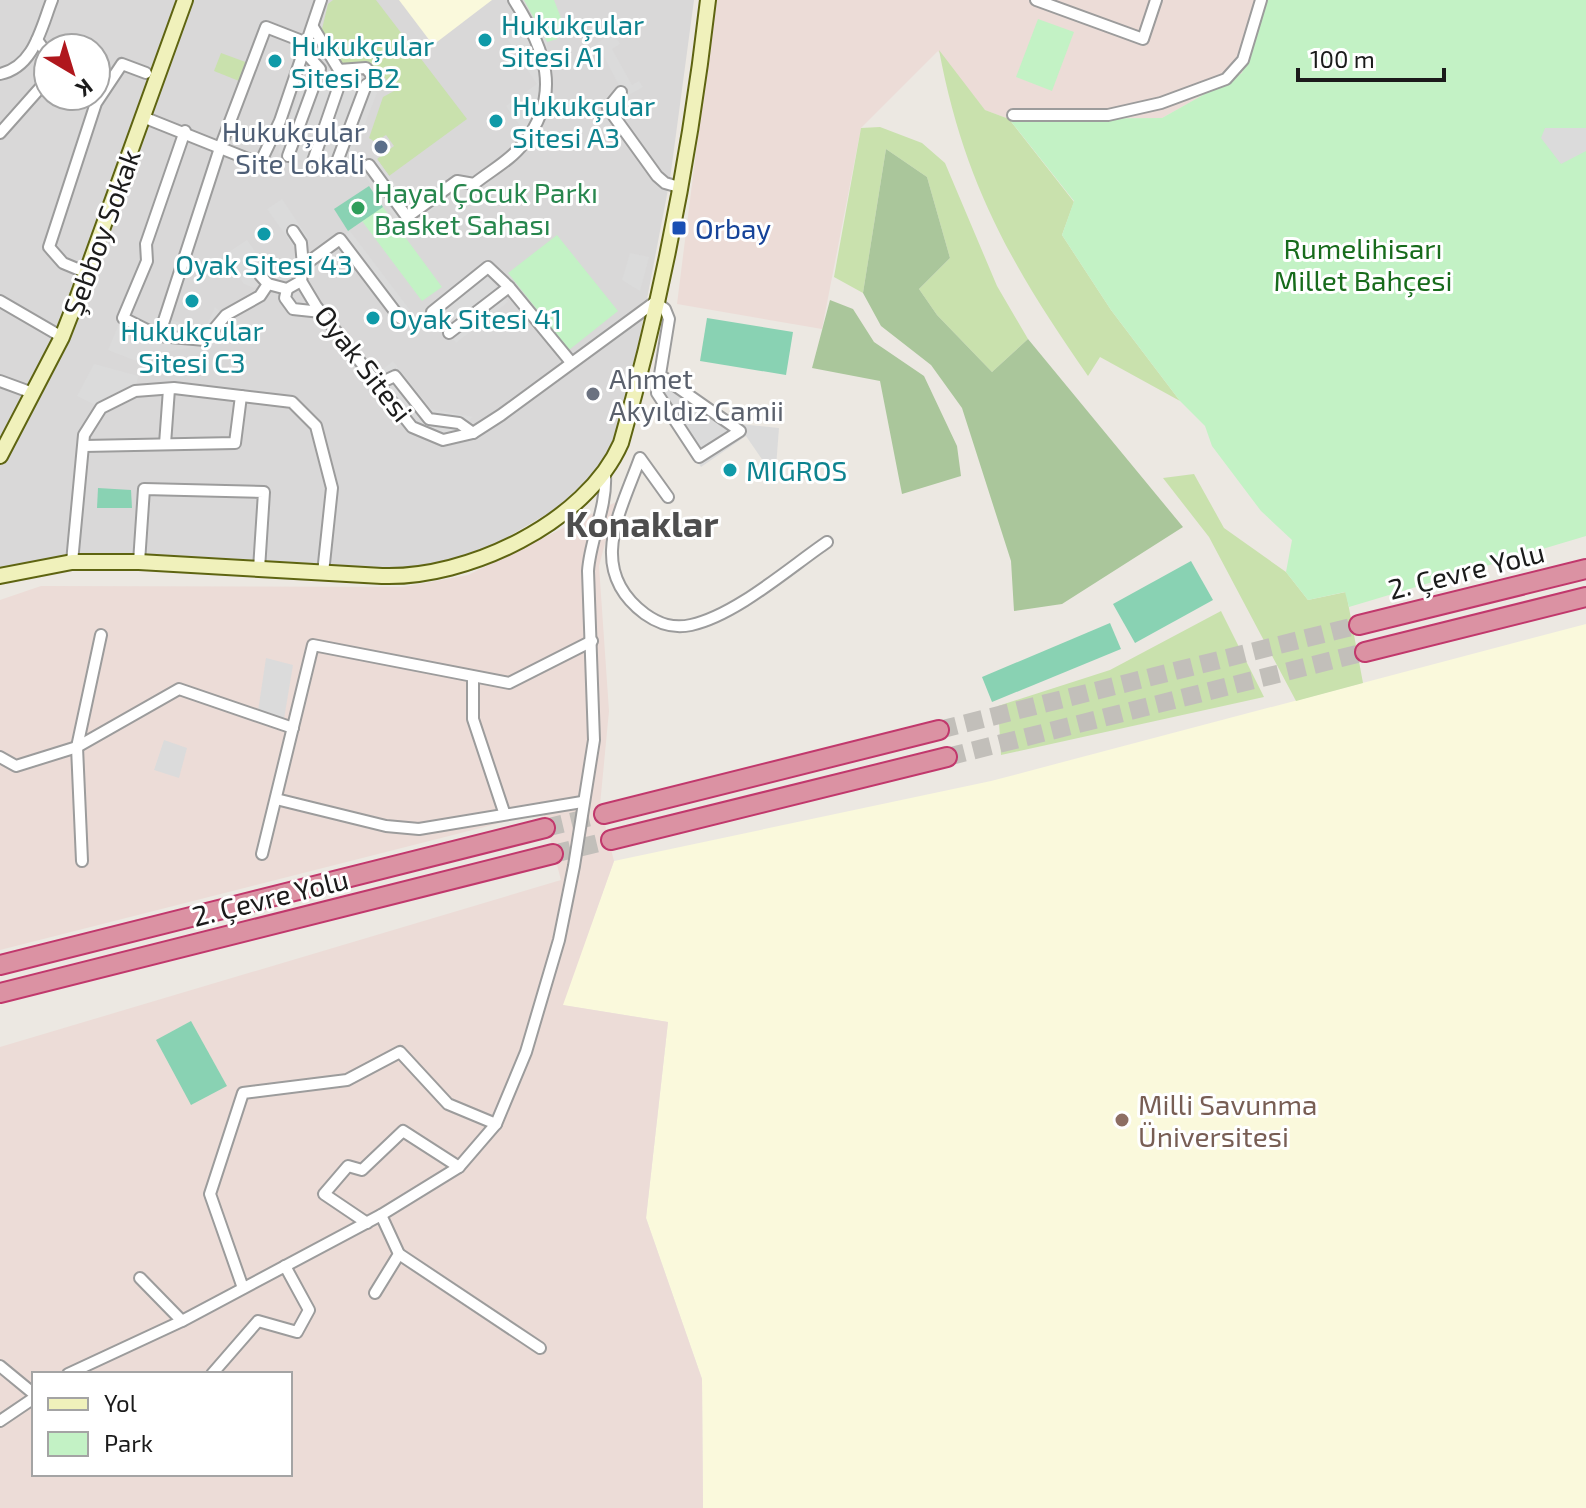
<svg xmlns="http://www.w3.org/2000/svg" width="1586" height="1508" font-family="'Exo 2',sans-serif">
	<rect width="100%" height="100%" fill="#ece8e2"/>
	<path fill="#d9d8d8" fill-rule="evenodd" d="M0 0H694L670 179 634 367 607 461 564 504 492 546 417 570 209 557 79 555 0 569ZM48 48H96V96H48Z"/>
	<g fill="#faf9dc">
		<path d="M399 0H492L433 45Z"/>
		<path d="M1586 624V1508H703L702 1379 646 1218 668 1022 562 1005 614 861 991 781Z"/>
	</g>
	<g fill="#ecdcd7" fill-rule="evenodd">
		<path d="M715 0H1264L1242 73 1162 118 1009 119 985 110 938 51 861 128 822 329 677 304Z"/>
		<path d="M616 502 599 566 609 711 600 805 614 861 563 1005 668 1022 646 1218 702 1379 703 1508H0V1047L561 880 543 812 0 950V600L41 586 403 587 468 575ZM34 1374H290V1474H34Z"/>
	</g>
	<g fill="#c9e1ad">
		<path d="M333 0H376L467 119 389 176 377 159 394 146 386 135 375 142 369 138 383 97 394 91C376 63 375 63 342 63L322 29 328 4Z"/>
		<path d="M939 50 985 110 1009 119 1074 202 1062 235 1111 310 1180 401 1100 357 1088 376C1012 267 964 183 939 50Z"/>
		<path d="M221 53 251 64 244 83 214 71Z"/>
		<path d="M880 127 922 143 945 163 997 286 1028 339 992 372 937 315 919 289 950 258 927 177 886 149 863 293 834 277 861 128Z"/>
		<path d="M1194 474 1224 528 1286 572 1308 600 1346 592 1363 683 1296 701 1209 537 1163 478Z"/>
		<path d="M1221 611 1264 697 1001 755 998 706 1110 670Z"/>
	</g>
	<g fill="#aac69b">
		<path d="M886 149 927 177 950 258 919 289 937 315 992 372 1028 339 1183 527 1062 604 1014 611 1011 561 962 408 931 365 881 326 863 293Z"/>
		<path d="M830 300 853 309 874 342 924 376 957 446 961 476 902 494 880 381 812 368Z"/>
	</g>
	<g fill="#c3f2c5">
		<path d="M524 0H554L561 18 557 39 547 42Z"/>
		<path d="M1264 0H1586V536L1349 607 1345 592 1308 600 1286 572 1292 540 1261 511 1212 446 1205 426 1180 401 1111 310 1062 235 1074 201 1009 119 1162 118 1242 73Z"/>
		<path d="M1038 19 1074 32 1052 91 1016 77Z"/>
		<path d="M383 207 442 287 422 301 362 221Z"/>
		<path d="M557 235 618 311 569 350 508 273Z"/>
	</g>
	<g fill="#89d2b3">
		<path d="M369 186 383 207 348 231 334 209Z"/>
		<path d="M707 318 793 332 786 375 700 361Z"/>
		<path d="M98 488 131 490 132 508H97Z"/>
		<path d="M1191 561 1213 600 1135 643 1113 604Z"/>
		<path d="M1110 623 1121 649 992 702 982 677Z"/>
		<path d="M191 1021 227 1086 191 1105 156 1040Z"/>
	</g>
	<g fill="#dbdbdb">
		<path d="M536 21 547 42 549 105 528 137 506 106 537 84 508 40Z"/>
		<path d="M614 33 620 44 612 49 632 85 639 81 643 87 625 97 597 43Z"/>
		<path d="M311 59 332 77 358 75 377 93 345 174 278 153Z"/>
		<path d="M1545 128H1586V151L1561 164 1541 138Z"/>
		<path d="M377 159 411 206 451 177 460 190 404 230 361 171Z"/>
		<path d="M282 199 308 238 294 247 267 209Z"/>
		<path d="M350 231 410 310 400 318 340 239Z"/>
		<path d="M247 240 272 276 254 288 244 284 230 264 229 252Z"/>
		<path d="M630 253 649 257 640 291 622 280Z"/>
		<path d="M482 268 508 302 456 343 429 308Z"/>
		<path d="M215 307 231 322 222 337 202 346 163 352 147 365 108 350 118 326 157 341 165 318 204 331Z"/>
		<path d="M393 361 431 409 473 417 443 440 412 427 373 377Z"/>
		<path d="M94 364 138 376 135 391 101 408 77 396Z"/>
		<path d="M666 371 740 424 779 428 776 467 770 471 746 436 701 467 656 400Z"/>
		<path d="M266 658 293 665 284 719 258 711Z"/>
		<path d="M164 740 187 748 179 778 154 770Z"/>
	</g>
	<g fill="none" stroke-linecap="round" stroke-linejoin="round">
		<g stroke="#c2bfba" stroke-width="18" stroke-dasharray="18 9" stroke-linecap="butt">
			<path d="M939 730 1359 625"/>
			<path d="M947 757 1365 652"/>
			<path d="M545 828 604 814"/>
			<path d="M553 854 611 840"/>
		</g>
		<defs>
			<g id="street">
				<path d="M1036 0 1143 39 1156 0"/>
				<path d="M313 27 339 70 366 68 375 79 366 85 335 167"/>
				<path d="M37 40 48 55"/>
				<path d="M0 74C34 67 41 28 52 0"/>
				<path d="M621 92 608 108 657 176 665 183 679 187"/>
				<path d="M1013 115H1108L1161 103 1226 79 1243 60 1261 0"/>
				<path d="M143 117 253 161 262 159 280 121 321 0"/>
				<path d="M185 131 146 244 147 261 123 318 159 336 205 340 226 315 260 296 268 284 287 289 301 281 316 306 412 427 443 440 473 433 501 415 655 302 665 309 669 319 657 393 699 457 740 431 660 375"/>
				<path d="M0 133 48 79"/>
				<path d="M288 156 320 69 304 51"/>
				<path d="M313 161 344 71"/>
				<path d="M369 165 407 217 457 181 474 184C490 171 511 160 523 144 563 94 545 49 514 0"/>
				<path d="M293 231 301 243 303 266"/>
				<path d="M87 273 63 263 49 247 96 103 122 64 146 73"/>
				<path d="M260 275 268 284"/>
				<path d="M301 281 303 266 340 239 400 318"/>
				<path d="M287 289 285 298 293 309 321 312"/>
				<path d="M0 301 62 337"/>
				<path d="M432 312 488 267 509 287 570 361"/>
				<path d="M449 333 509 287"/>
				<path d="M159 336 220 148 266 27 307 43"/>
				<path d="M0 381 30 392"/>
				<path d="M378 384 395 376 429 419 459 423 473 433"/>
				<path d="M165 444 169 389"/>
				<path d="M84 446 235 443 241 396"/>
				<path d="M668 497 640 458C620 513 586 570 645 614 659 624 673 629 691 625 736 615 789 568 827 542"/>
				<path d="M72 562 84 435 101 408 135 391 174 388 292 402 316 426 332 488 323 573"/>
				<path d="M139 562 144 489 264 492 259 569"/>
				<path d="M473 677V719L504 812"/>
				<path d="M0 757 16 766 77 747 179 689 293 728"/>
				<path d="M276 799 386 826 419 829 582 802"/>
				<path d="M262 854 313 645 509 683 592 641"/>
				<path d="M82 861 77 747 101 635"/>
				<path d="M381 1215 399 1254 540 1348"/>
				<path d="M367 1223 324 1194 348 1166 362 1170 403 1131 459 1167"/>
				<path d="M140 1278 182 1321"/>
				<path d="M243 1288 210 1194 243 1093 347 1080 400 1052 448 1104 496 1124"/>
				<path d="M375 1293 399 1254"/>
				<path d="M0 1366 34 1394"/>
				<path d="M68 1374 182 1321 381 1215 459 1167 496 1124 526 1052 559 940 574 866 594 740 588 571C590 539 607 508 605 475"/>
				<path d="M212 1374 258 1321 297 1332 309 1310 285 1266"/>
				<path d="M0 1421 34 1398"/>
			</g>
			<g id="secondary">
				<path d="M0 456 62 337 78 296 185 0"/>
				<path d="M0 576 72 562H139L382 576C467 579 586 523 621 443 662 300 691 148 708 0"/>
			</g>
			<g id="highway">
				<path d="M1359 625 1586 569"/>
				<path d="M1365 652 1586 597"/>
				<path d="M604 814 939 730"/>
				<path d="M611 840 947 757"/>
				<path d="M0 965 545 828"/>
				<path d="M0 993 553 854"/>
			</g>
		</defs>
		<use href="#street" stroke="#9c9c9c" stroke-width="14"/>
		<use href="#secondary" stroke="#5e6411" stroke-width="18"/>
		<use href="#highway" stroke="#c1386c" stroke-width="22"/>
		<use href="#street" stroke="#fff" stroke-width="10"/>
		<use href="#secondary" stroke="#f0f1bb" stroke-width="14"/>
		<use href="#highway" stroke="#db92a3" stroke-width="18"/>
	</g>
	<g fill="#0f9aa8" stroke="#fff" stroke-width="3">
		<circle cx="485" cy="40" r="8"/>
		<circle cx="275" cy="61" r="8"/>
		<circle cx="496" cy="121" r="8"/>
		<circle cx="264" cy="234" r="8"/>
		<circle cx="192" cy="301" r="8"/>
		<circle cx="373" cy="318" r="8"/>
		<circle cx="730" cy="470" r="8"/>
	</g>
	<circle fill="#5c6f8a" stroke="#fff" stroke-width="3" cx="381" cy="147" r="8"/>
	<circle fill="#2e9e5b" stroke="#fff" stroke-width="3" cx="358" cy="208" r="8"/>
	<rect fill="#1a4fb4" stroke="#fff" stroke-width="3" x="671" y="220" width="16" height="16" rx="4"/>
	<circle fill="#6b7280" stroke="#fff" stroke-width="3" cx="593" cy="394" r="8"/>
	<circle fill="#8d6e63" stroke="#fff" stroke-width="3" cx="1122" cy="1120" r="8"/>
	<g text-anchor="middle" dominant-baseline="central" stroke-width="6" stroke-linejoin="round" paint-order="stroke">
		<g font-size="28" fill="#0d838f" stroke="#fff" text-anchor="start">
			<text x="501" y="24">Hukukçular<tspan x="501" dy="32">Sitesi A1</tspan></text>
			<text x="291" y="45">Hukukçular<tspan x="291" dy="32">Sitesi B2</tspan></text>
			<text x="512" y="105">Hukukçular<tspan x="512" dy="32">Sitesi A3</tspan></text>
			<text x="264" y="264" text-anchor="middle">Oyak Sitesi 43</text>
			<text x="389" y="318">Oyak Sitesi 41</text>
			<text x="192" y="330" text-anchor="middle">Hukukçular<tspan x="192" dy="32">Sitesi C3</tspan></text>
			<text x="746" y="470">MIGROS</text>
		</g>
		<g font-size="28" fill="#4e5e75" stroke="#fff" text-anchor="end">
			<text x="365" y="131">Hukukçular<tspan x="365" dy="32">Site Lokali</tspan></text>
		</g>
		<g font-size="28" fill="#27864d" stroke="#fff" text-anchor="start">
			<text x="374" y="192">Hayal Çocuk Parkı<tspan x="374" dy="32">Basket Sahası</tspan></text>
		</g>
		<g font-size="28" fill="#164399" stroke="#fff" text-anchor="start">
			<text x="695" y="228">Orbay</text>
		</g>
		<g font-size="28" fill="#1b1b1b" stroke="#fff">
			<text transform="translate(101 232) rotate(-70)">Şebboy Sokak</text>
			<text transform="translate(364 363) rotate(52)">Oyak Sitesi</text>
			<text transform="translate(1466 570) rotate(-14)">2. Çevre Yolu</text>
			<text transform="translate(270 897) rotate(-14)">2. Çevre Yolu</text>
		</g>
		<g font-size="28" fill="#176b1b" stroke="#fff">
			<text x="1363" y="248">Rumelihisarı<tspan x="1363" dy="32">Millet Bahçesi</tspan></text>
		</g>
		<g font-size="28" fill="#5b616d" stroke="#fff" text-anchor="start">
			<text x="609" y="378">Ahmet<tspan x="609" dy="32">Akyıldız Camii</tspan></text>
		</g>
		<g font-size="28" fill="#785e54" stroke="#fff" text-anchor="start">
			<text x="1138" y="1104">Milli Savunma<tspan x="1138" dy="32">Üniversitesi</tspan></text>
		</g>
		<g font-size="36" font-weight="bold" fill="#4e4e4e" stroke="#fff">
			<text x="642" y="522">Konaklar</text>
		</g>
	</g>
	<rect x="32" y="1372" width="260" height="104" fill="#ffffff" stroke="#a4a4a4" stroke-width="2"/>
	<rect x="48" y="1398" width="40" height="12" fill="#f0f1bb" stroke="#a4a4a4" stroke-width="2"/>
	<text x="104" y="1412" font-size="24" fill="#1b1b1b">Yol</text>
	<rect x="48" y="1432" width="40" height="24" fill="#c3f2c5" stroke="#a4a4a4" stroke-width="2"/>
	<text x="104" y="1452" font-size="24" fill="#1b1b1b">Park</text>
	<g transform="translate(72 72) rotate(142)"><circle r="38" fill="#ffffff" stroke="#a4a4a4" stroke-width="2"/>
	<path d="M0-6L14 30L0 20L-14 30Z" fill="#b0171d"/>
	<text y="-12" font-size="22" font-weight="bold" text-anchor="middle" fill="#1b1b1b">K</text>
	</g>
	<path d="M1298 68v12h146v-12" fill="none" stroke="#1b1b1b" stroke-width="4"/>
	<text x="1310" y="68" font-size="24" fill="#1b1b1b" stroke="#ffffff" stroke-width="6" paint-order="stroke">100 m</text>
</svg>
